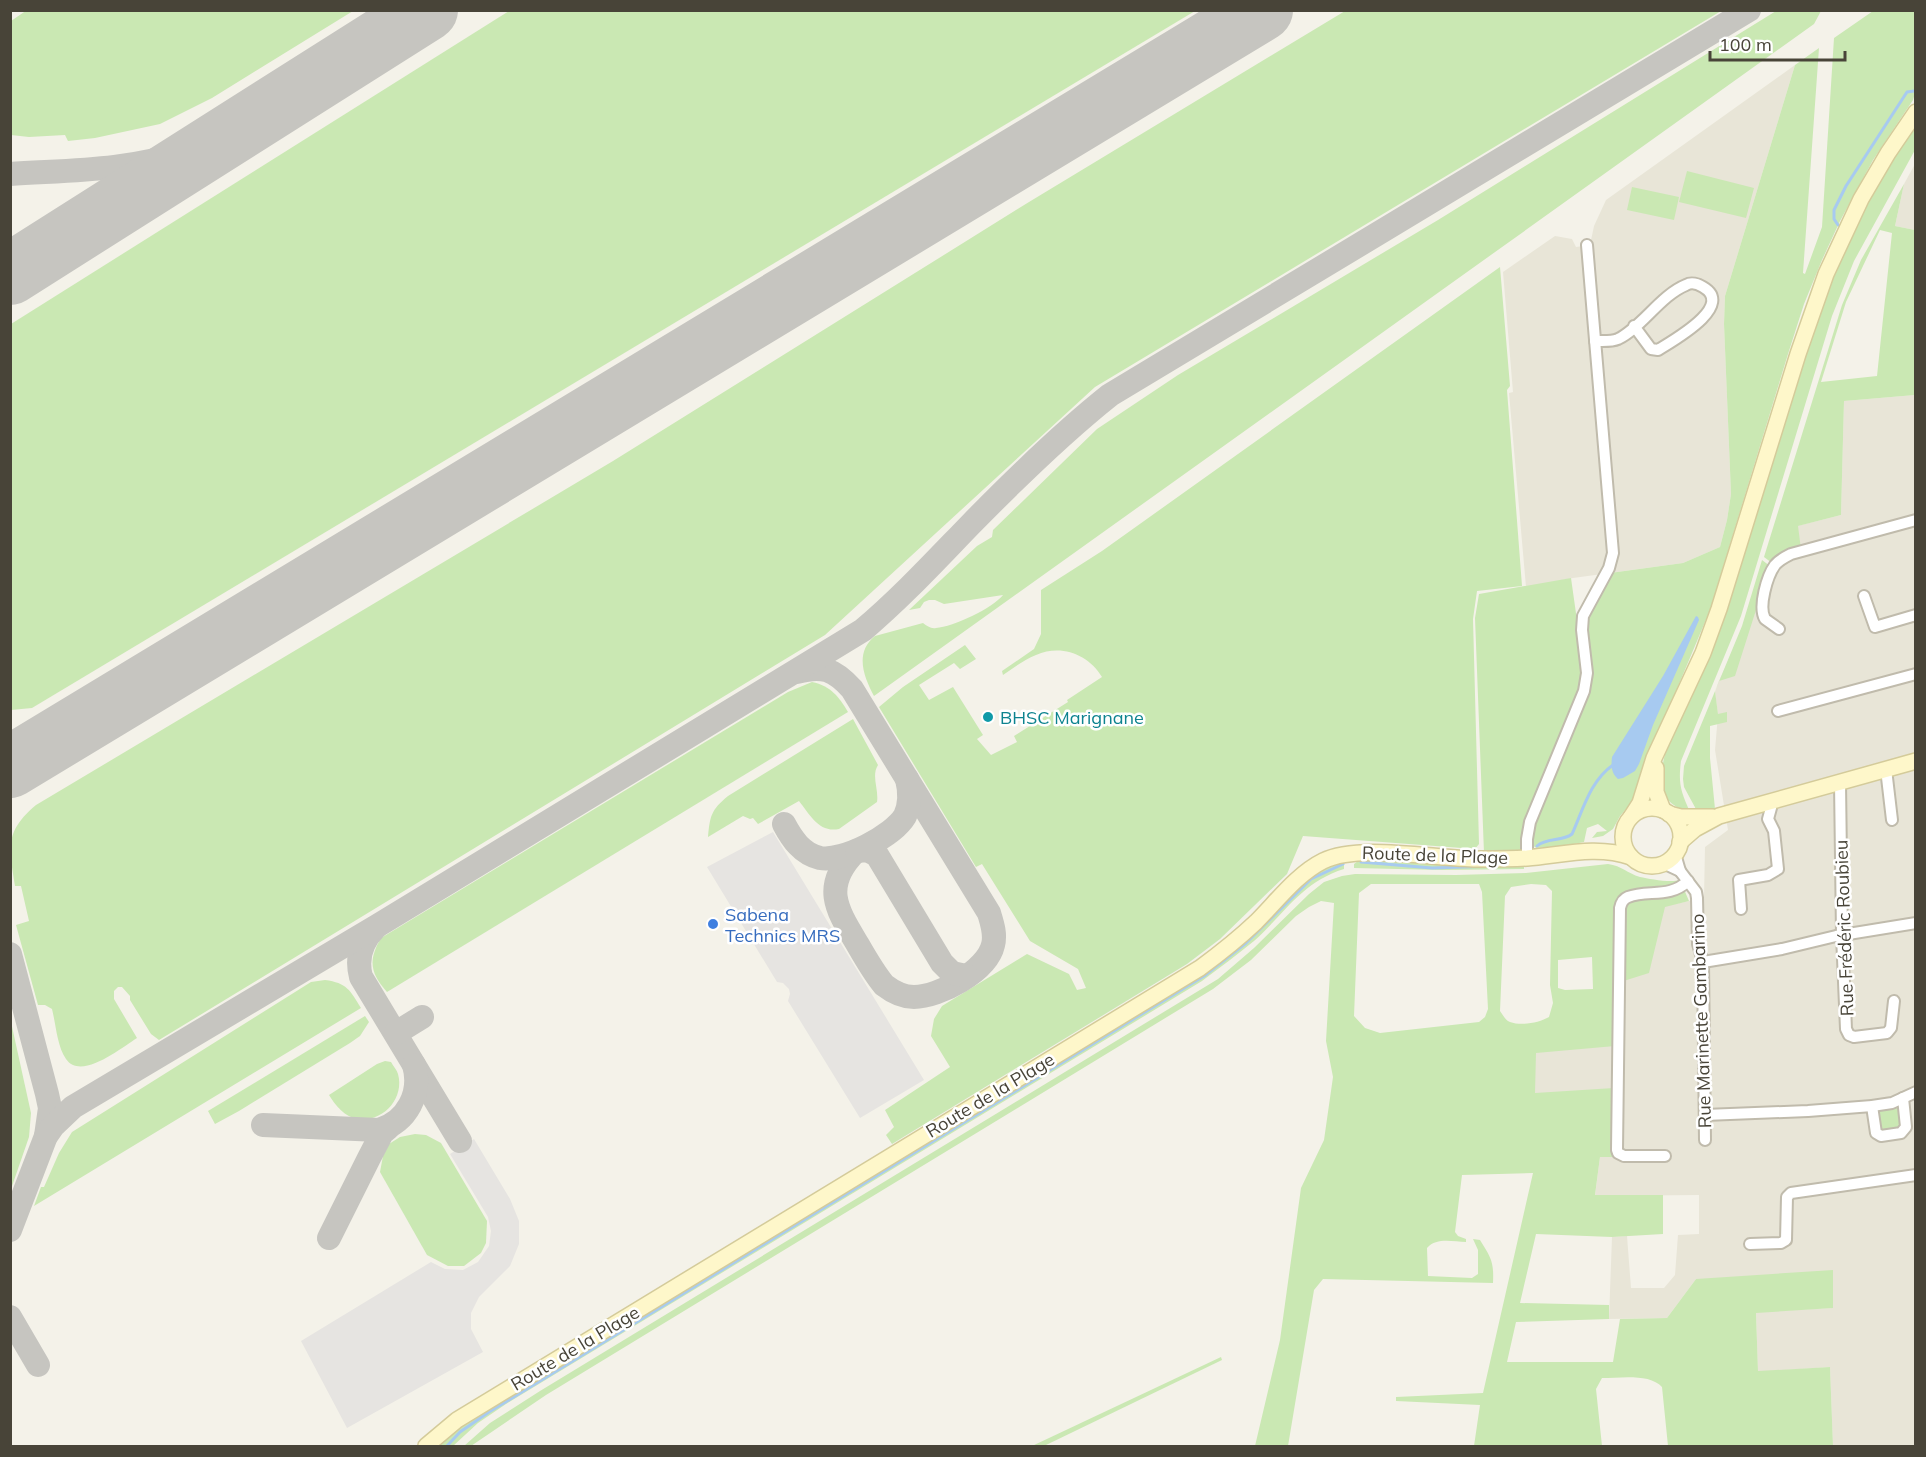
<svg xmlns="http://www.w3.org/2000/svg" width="1926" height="1457" font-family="Mulish,sans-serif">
	<rect width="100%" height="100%" fill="#f4f2e9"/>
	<g fill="#e8e5d7">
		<path d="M1795 65 1725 296 1724 324 1731 494 1727 520 1720 547 1683 563 1573 578 1526 587 1509 393 1513 392 1503 272 1555 236 1572 239 1576 247 1590 245 1594 226 1606 200Z"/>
		<path d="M1915 164V230L1895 226 1904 184Z"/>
		<path d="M1915 395V1446H1833L1830 1367 1758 1372 1756 1312 1832 1308 1696 1279 1667 1318 1609 1319 1612 1237 1627 1236 1631 1288H1664L1675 1275 1678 1235 1699 1234V1195L1595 1196 1600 1157H1611L1535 1094V1053L1614 984 1665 906 1704 898 1705 847 1728 830 1715 750 1718 715 1715 692 1719 681 1770 566 1801 549 1797 526 1841 515 1844 401Z"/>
	</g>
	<g fill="#cae8b3" fill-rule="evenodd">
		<path d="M27 10H353V11L212 98 160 124 95 138 68 141 65 135 29 137 11 135V21Z"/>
		<path d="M509 11H1195L32 708 11 710V324Z"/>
		<path d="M1345 11H1721L1095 387 825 635 159 1040 151 1034 130 1000V996L122 987H118L114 991V999L137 1038C121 1048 81 1081 66 1059 57 1046 56 1025 52 1009L45 1005H38L16 925 29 921 21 886H15C9 848 4 832 36 805L613 461 1029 202Z"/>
		<path d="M1776 11H1821L1814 24 874 696C864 677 854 653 875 636L923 623C927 626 931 629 936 628 953 627 993 608 1003 595L944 604 935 600H929L924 602 920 608 909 610 977 546 992 537 993 530 1097 429 1178 375 1438 220Z"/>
		<path d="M1873 11H1915L1916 90 1913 100 1873 160 1840 221 1822 260 1804 304 1788 354 1710 610 1661 727 1634 800 1620 816 1613 829 1603 836 1592 838 1597 832 1607 831 1598 824 1587 828 1584 842 1569 845 1537 848 1533 846 1531 840 1532 829 1589 689 1586 618 1610 573 1683 563 1720 547 1727 520 1731 494 1724 324 1725 296 1795 65 1819 48 1803 273 1805 274 1822 227 1834 38Z"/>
		<path d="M1915 123V150L1854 261 1832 316 1741 616 1681 761C1678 784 1681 792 1690 812 1659 804 1658 782 1665 754L1721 623 1812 329 1828 286 1868 200Z"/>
		<path d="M1687 171 1754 188 1746 218 1679 202Z"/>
		<path d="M1904 184 1895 226 1915 230V395L1844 401 1841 515 1798 526 1801 549 1772 563 1764 557 1842 305 1861 260ZM1880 230 1892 233 1877 376 1821 382 1846 302Z"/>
		<path d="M1632 187 1679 197 1674 220 1627 210Z"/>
		<path d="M1500 267 1510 386 1507 390 1522 586 1477 591 1473 619 1479 844 1475 849 1303 836 1287 874 1220 939 1187 964 892 1144 886 1135 894 1127 885 1110 950 1067 931 1036 934 1019 942 1006 1027 954 1069 974 1077 990 1086 988 1078 969 1030 941 982 864 976 867 879 707 903 687 965 645 976 659 960 669 954 663 919 685 929 700 953 687 983 735 977 739 991 755 1017 742 1014 736 1068 702 1067 700 1102 677C1088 654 1061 644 1036 655 1024 660 1013 668 1003 675L1002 671 1034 649 1041 634V590L1102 551Z"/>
		<path d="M1762 560 1770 566 1735 676 1719 681 1715 691 1718 714 1727 712V722L1710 726V758L1715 809 1697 811 1684 787 1683 779 1684 766 1742 626Z"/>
		<path d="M1571 578 1584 670 1581 686 1526 823 1521 851 1518 852 1484 853 1475 618 1479 594Z"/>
		<path d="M812 682C831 686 839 697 848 712L387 992C370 973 368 960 381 938L788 692Z"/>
		<path d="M853 719 878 765C871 776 879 789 877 802L839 829C819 833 810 815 799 801L758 824 753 818 750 819 743 816 708 837C710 816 711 810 728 796Z"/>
		<path d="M1361 859 1434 864 1524 862V869L1442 870 1354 868V864Z"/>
		<path d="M1340 862H1344V869C1302 882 1285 913 1254 941 1237 955 1219 968 1202 981L506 1404 478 1423 453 1446H434L472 1417 1196 975 1309 878 1325 868Z"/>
		<path d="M1608 864C1622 866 1627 873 1640 877 1649 879 1671 883 1680 880L1689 901 1665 907 1649 973 1614 984 1615 1046 1536 1053 1535 1093 1614 1088 1612 1157H1600L1595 1195H1663V1234L1612 1237 1536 1234 1520 1303 1609 1305V1319L1516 1322 1507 1362H1613L1620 1319 1667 1318 1696 1279 1833 1270V1308L1756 1313 1758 1371 1830 1367 1833 1446H1668L1662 1387C1650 1373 1619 1378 1602 1378L1596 1389 1602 1446H1474L1480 1405 1396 1401V1397L1483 1393 1533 1173 1462 1175 1455 1232 1458 1236 1466 1239V1242C1453 1242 1437 1237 1427 1248L1428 1276 1472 1278 1478 1274V1250L1473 1239 1480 1240C1491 1258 1494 1261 1493 1283L1323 1279 1314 1290 1288 1446H1255L1280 1340 1301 1188 1324 1140 1333 1077 1326 1041 1334 903 1321 901 1309 907 1296 916 1251 960 1213 989 546 1395 471 1446H464L490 1423 540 1391 1218 979 1254 948 1309 894 1324 882 1342 876 1355 874 1456 875 1526 873ZM1371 884H1479L1482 892 1488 1009 1485 1017 1479 1022 1380 1033 1365 1028 1354 1016 1359 893ZM1531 884 1546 885 1552 891 1550 985 1553 1003 1549 1017C1539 1023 1521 1026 1510 1022 1505 1020 1503 1015 1500 1011L1505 896 1511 887ZM1592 957 1593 989 1565 990 1558 988V960Z"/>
		<path d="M325 980C347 983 350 990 361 1008L34 1206 41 1187H44L59 1153 72 1132 311 982Z"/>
		<path d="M365 1016 369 1022 360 1036 350 1043 239 1111 215 1124 208 1111Z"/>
		<path d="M11 1022 31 1113 29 1137 11 1189Z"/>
		<path d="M385 1061 391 1062C393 1066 397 1070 398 1074 405 1099 382 1123 357 1119 345 1117 335 1105 329 1095L377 1064Z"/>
		<path d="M1898 1106 1900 1107 1903 1128 1880 1132 1877 1109Z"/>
		<path d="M415 1134 426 1135 441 1143 487 1221 486 1243 481 1253 464 1266H448L427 1255 380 1172 383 1156 389 1144 400 1137Z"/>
		<path d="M1221 1357 1222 1360 1044 1446H1032Z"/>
	</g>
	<g fill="#e6e4e1">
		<path d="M773 832 924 1080 860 1118 788 1001 790 994 789 989 783 983 777 982 707 867Z"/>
		<path d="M474 1139 510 1199 519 1221V1244L510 1266 479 1297 471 1313V1329L483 1352 347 1428 301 1341 431 1262 445 1269 463 1270 478 1262 489 1246 491 1231 488 1217 450 1154Z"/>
	</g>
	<path fill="#a7caf0" d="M1696 616 1698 617 1699 620 1653 725 1639 764 1635 771 1623 778 1618 779C1611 773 1611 765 1612 757L1663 676Z"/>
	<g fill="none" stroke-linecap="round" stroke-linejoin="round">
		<g stroke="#a7caf0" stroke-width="3">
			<path d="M1838 225 1834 219V210L1846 186 1907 92 1914 91"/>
			<path d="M1537 846C1547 837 1562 842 1572 834 1583 810 1590 781 1613 765"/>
			<path d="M1361 862 1432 868 1493 866"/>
			<path d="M447 1446 460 1432 489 1412 1204 976 1246 943 1311 879 1343 864"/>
		</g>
		<g stroke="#c6c5c0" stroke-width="24">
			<path d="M10 174C68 170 127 171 183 152 211 143 236 129 261 114"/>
			<path d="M797 672C822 665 834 669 852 689L989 913C992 923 996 934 993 945 987 971 939 997 914 997 902 997 893 992 884 985 874 973 866 959 858 945 837 910 821 887 855 852"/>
			<path d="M10 758H19L36 752"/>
			<path d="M784 824C792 839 802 854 820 858 843 862 893 836 905 816 910 805 910 791 907 779"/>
			<path d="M857 851 867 850 877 855 942 963 952 973 966 976"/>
			<path d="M375 928C361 942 356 958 361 977L460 1141"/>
			<path d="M10 954 47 1094 50 1108 46 1136"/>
			<path d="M396 1033 422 1017"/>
			<path d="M263 1125 379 1130C407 1122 422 1093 414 1065"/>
			<path d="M10 1230 46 1136 53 1126 73 1107 377 926 863 630C902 597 936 560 971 524 1015 479 1061 434 1110 395L1749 10"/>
			<path d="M329 1238 369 1158 382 1133 388 1128"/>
			<path d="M10 1317 38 1365"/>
		</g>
		<g stroke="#c6c5c0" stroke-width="62">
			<path d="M10 274 427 10"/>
			<path d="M10 767 1262 10"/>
		</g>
		<defs>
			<g id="street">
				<path d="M1595 341C1602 341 1611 342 1618 339 1641 328 1661 295 1686 285 1691 282 1698 284 1703 287 1736 306 1672 341 1658 350L1651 349 1634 326"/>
				<path d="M1864 596 1875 627 1916 615"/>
				<path d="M1779 629 1765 619C1758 607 1767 576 1775 565 1779 560 1785 557 1791 554L1916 520"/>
				<path d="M1778 711 1916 674"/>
				<path d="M1886 769 1892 820"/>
				<path d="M1840 783 1842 935 1846 1029 1849 1035 1854 1037 1887 1033 1891 1028 1894 1001"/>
				<path d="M1527 858V839L1530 822 1584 691 1587 673 1582 630 1583 616 1609 568 1613 553 1587 245"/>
				<path d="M1663 863 1680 871 1675 854"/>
				<path d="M1680 871 1696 892 1697 898 1698 944 1703 962 1705 1140"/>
				<path d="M1741 909 1739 880 1768 875 1778 869 1774 831 1768 819 1771 808 1770 802"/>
				<path d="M1703 962 1782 949 1836 936 1916 923"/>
				<path d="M1872 1106 1876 1133 1881 1136 1901 1133 1906 1127 1903 1098"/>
				<path d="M1705 1115 1808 1111 1872 1106 1892 1103 1916 1092"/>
				<path d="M1665 1156H1624L1618 1153 1617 1150 1620 908C1621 903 1623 899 1628 897 1648 889 1669 899 1688 881"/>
				<path d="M1750 1244 1781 1243 1786 1240 1787 1197 1791 1193 1916 1175"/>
			</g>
			<g id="secondary">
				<path d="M1656 768V792L1663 810"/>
				<circle cx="1652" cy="837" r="29"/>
				<path d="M1669 814 1681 817H1713"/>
				<path d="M1631 817 1640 803 1654 758 1703 653 1719 609 1798 354 1826 274 1861 199 1888 153 1916 112"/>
				<path d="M1680 842 1695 829 1719 816 1916 761"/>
				<path d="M426 1446 457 1420 1200 968C1219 954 1238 939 1256 922 1277 901 1297 874 1323 861 1359 843 1435 859 1477 859 1494 859 1511 859 1527 858 1562 855 1597 845 1631 857"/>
			</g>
		</defs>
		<use href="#street" stroke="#c0bbac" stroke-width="14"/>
		<use href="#secondary" stroke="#d4cb9a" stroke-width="18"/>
		<use href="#street" stroke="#fff" stroke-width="10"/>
		<use href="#secondary" stroke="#fef7ca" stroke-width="15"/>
	</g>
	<circle fill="#0f9aa8" stroke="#fff" stroke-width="2" cx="988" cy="717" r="6"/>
	<circle fill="#3f7fe0" stroke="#fff" stroke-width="2" cx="713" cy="924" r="6"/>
	<g text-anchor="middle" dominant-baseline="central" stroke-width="5" stroke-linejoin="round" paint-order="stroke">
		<g font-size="18" fill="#0d838f" stroke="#fff" text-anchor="start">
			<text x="1000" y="717">BHSC Marignane</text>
		</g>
		<g font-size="18" fill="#484438" stroke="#fff">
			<text transform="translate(1435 855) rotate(2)">Route de la Plage</text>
			<text transform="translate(1844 928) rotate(-92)">Rue Frédéric Roubieu</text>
			<text transform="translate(1701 1021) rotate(-92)">Rue Marinette Gambarino</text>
			<text transform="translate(990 1095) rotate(-31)">Route de la Plage</text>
			<text transform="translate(575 1348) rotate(-31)">Route de la Plage</text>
		</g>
		<g font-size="18" fill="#366cbe" stroke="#fff" text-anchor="start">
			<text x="725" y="914">Sabena<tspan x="725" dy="21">Technics MRS</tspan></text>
		</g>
	</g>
	<rect width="1926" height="1457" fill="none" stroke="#484438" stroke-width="24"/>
	<path d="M1710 51v9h135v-9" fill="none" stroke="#484438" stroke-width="3"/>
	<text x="1719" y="51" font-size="18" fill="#484438" stroke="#ffffff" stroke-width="4.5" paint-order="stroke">100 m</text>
</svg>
